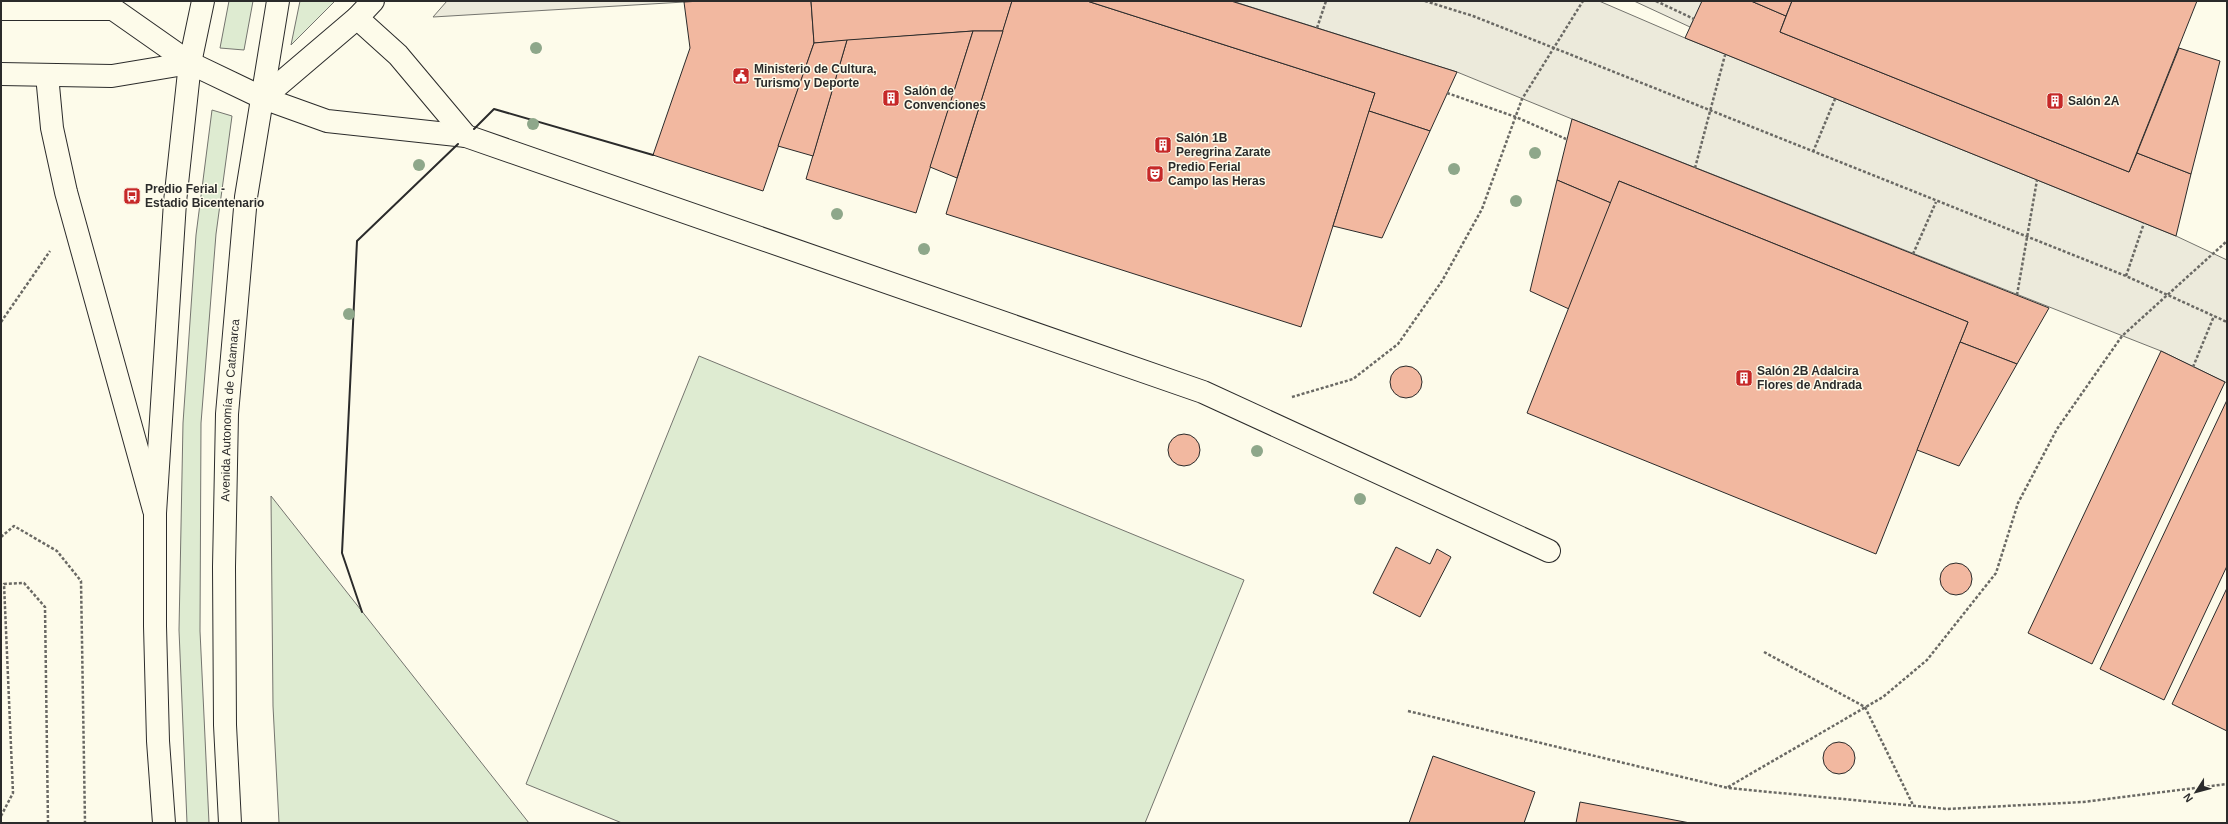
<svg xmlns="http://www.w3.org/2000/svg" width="2228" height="824" font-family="Helvetica,sans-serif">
	<rect width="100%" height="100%" fill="#fdfbea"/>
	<g fill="#deebd1" stroke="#74746e">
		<path d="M229 1H253L244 50 220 48Z"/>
		<path d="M300 1H335L291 45Z"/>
		<path d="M212 110 232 116 216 234 201 423 200 631 209 823H187L179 630 183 423 196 235Z"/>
		<path d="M699 356 1244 580 1145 823H622L526 784Z"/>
		<path d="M271 496 529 823H279L273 706Z"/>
	</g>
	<g fill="#eceadb" stroke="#74746e">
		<path d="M447 1H701L433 17Z"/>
		<path d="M1232 1H1599L1685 38 2176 236 2227 260V383L2161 351 1572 119 1457 72Z"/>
		<path d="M1634 1H1703L1690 27Z"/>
	</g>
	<g fill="#f2b8a0" stroke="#2b2b2b">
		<path d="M701 1H811L814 43 763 191 653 155 690 48 684 2Z"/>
		<path d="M811 1H1012L1003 31H973L814 43Z"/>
		<path d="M1012 1H1087L1375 93 1301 327 946 214Z"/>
		<path d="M1087 1H1231L1457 72 1430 131 1369 111 1375 93Z"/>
		<path d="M1702 1H1751L1786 16 1780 32 2129 172 2137 153 2191 174 2176 236 1685 38Z"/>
		<path d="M1751 1H1792L1786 16Z"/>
		<path d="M1792 1H2197L2129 172 1780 32Z"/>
		<path d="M973 31 916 213 806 179 847 40Z"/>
		<path d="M973 31H1003L957 178 930 167Z"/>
		<path d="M847 40 813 156 778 146 814 43Z"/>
		<path d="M2179 48 2220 61 2191 174 2137 153Z"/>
		<path d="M1369 111 1430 131 1382 238 1333 226Z"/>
		<path d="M1572 119 1913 254 2049 308 2017 364 1960 342 1968 322 1619 181 1611 203 1557 180Z"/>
		<path d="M1557 180 1611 203 1569 309 1530 291Z"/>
		<path d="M1619 181 1968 322 1876 554 1527 413Z"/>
		<path d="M1960 342 2017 364 1959 466 1917 450Z"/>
		<path d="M2161 351 2225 382 2092 664 2028 633Z"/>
		<circle cx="1406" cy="382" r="16"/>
		<path d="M2227 400V566L2164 700 2100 669Z"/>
		<circle cx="1184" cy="450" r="16"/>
		<path d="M1396 547 1430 564 1437 549 1451 557 1420 617 1373 593Z"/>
		<circle cx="1956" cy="579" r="16"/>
		<path d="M2227 588V731L2172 704Z"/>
		<circle cx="1839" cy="758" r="16"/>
		<path d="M1433 756 1535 792 1524 823H1409Z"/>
		<path d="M1580 802 1690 823H1576Z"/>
	</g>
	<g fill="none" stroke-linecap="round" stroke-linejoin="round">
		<defs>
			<g id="minor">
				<path d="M1 9H113L190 63 263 98 327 121 466 136 1203 392 1549 551"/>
				<path d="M357 18 398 55 466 136"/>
				<path d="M1 74 112 76 190 63"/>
				<path d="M47 75 52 128 66 192 154 510"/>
				<path d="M263 98 357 18 373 1"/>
			</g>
			<g id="major">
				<path d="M164 823 158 741 155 626V513L175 202 190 63 203 1"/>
				<path id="s1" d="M230 823 225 725 224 567 227 414 246 197 278 1"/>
			</g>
		</defs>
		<use href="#minor" stroke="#2b2b2b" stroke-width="24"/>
		<use href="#major" stroke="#2b2b2b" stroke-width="24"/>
		<g stroke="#6a6964" stroke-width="2.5" stroke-dasharray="3 2" stroke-linecap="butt">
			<path d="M1425 1 1473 16 1554 48 2126 276 2227 322"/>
			<path d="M1656 1 1694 19"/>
			<path d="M1317 28 1326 1"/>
			<path d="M1447 93 1516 117 1566 139"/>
			<path d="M1813 152 1835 99"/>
			<path d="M1695 168 1725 55"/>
			<path d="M1913 254 1936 202"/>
			<path d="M2126 276 2144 223"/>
			<path d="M2017 295 2037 180"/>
			<path d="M1 322 50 251"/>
			<path d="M2193 367 2214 316"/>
			<path d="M1292 397 1353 379 1398 344 1442 281 1482 209 1522 99 1583 1"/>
			<path d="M1 537 14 526 57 551 81 581 85 823"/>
			<path d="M1764 652 1865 707 1913 805"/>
			<path d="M1408 711 1728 788 1947 809 2083 802 2227 784"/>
			<path d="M1728 787 1883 697 1927 660 1996 573 2018 503 2057 429 2122 336 2227 241"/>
			<path d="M1 816 13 793 4 584 24 583 45 607 48 823"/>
		</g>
		<use href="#minor" stroke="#fdfbea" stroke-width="22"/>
		<use href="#major" stroke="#fdfbea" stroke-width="22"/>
		<g stroke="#2b2b2b" stroke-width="2">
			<path d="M474 129 494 109 653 155"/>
			<path d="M362 612 342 553 357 241 458 144"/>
		</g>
	</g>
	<g fill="#8ea78a">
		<circle cx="536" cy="48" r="6"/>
		<circle cx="533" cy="124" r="6"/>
		<circle cx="1535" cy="153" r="6"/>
		<circle cx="419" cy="165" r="6"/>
		<circle cx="1454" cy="169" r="6"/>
		<circle cx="1516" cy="201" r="6"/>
		<circle cx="837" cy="214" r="6"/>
		<circle cx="924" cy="249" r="6"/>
		<circle cx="349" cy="314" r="6"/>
		<circle cx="1257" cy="451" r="6"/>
		<circle cx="1360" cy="499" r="6"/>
	</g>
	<defs>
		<symbol id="civic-square" viewBox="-11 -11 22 22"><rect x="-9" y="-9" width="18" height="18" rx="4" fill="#c62828" stroke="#fdfbea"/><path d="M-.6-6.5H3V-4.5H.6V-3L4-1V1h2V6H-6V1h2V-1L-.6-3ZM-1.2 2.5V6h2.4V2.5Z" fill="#fff"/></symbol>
		<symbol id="building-square" viewBox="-11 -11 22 22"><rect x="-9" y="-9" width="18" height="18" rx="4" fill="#c62828" stroke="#fdfbea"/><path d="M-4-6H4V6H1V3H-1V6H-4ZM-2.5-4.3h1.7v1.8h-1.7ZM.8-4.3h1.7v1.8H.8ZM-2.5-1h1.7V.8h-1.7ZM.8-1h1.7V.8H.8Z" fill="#fff"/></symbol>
		<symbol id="theatre-square" viewBox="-11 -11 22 22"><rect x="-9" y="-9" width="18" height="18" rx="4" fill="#c62828" stroke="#fdfbea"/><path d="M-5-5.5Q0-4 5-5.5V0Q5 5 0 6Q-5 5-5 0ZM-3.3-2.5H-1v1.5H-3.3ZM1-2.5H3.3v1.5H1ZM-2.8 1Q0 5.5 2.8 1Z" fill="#fff"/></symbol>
		<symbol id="bus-square" viewBox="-11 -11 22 22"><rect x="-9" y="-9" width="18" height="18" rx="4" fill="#c62828" stroke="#fdfbea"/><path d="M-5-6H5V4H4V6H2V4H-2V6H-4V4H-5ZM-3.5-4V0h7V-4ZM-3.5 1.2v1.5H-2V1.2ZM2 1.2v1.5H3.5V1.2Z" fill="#fff"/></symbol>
	</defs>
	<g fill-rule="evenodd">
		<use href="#civic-square" x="731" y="66" width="20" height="20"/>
		<use href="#building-square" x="881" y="88" width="20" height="20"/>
		<use href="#building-square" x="2045" y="91" width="20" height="20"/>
		<use href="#building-square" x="1153" y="135" width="20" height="20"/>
		<use href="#theatre-square" x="1145" y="164" width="20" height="20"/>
		<use href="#bus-square" x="122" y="186" width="20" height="20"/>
		<use href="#building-square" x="1734" y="368" width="20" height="20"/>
	</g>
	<g text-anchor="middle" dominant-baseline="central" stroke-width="3" stroke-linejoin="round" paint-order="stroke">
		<g font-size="12" font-weight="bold" fill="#2b2b2b" stroke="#fdfbea" text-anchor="start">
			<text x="754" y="69">Ministerio de Cultura,<tspan x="754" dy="14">Turismo y Deporte</tspan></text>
			<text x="904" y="91">Salón de<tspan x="904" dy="14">Convenciones</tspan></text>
			<text x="2068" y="101">Salón 2A</text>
			<text x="1176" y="138">Salón 1B<tspan x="1176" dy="14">Peregrina Zarate</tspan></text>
			<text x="1168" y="167">Predio Ferial<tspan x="1168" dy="14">Campo las Heras</tspan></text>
			<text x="145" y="189">Predio Ferial -<tspan x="145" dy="14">Estadio Bicentenario</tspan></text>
			<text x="1757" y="371">Salón 2B Adalcira<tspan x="1757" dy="14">Flores de Andrada</tspan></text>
		</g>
		<g font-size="12" fill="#2b2b2b" stroke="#fdfbea">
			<text stroke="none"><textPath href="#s1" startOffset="413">Avenida Autonomía de Catamarca</textPath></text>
		</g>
	</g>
	<rect width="2228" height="824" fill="none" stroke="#2b2b2b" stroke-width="4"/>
	<g transform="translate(2196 792) rotate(234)" stroke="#fdfbea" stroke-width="3" paint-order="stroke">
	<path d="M0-3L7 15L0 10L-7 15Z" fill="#2b2b2b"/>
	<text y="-6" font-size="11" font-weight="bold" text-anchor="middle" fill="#2b2b2b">N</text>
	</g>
</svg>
